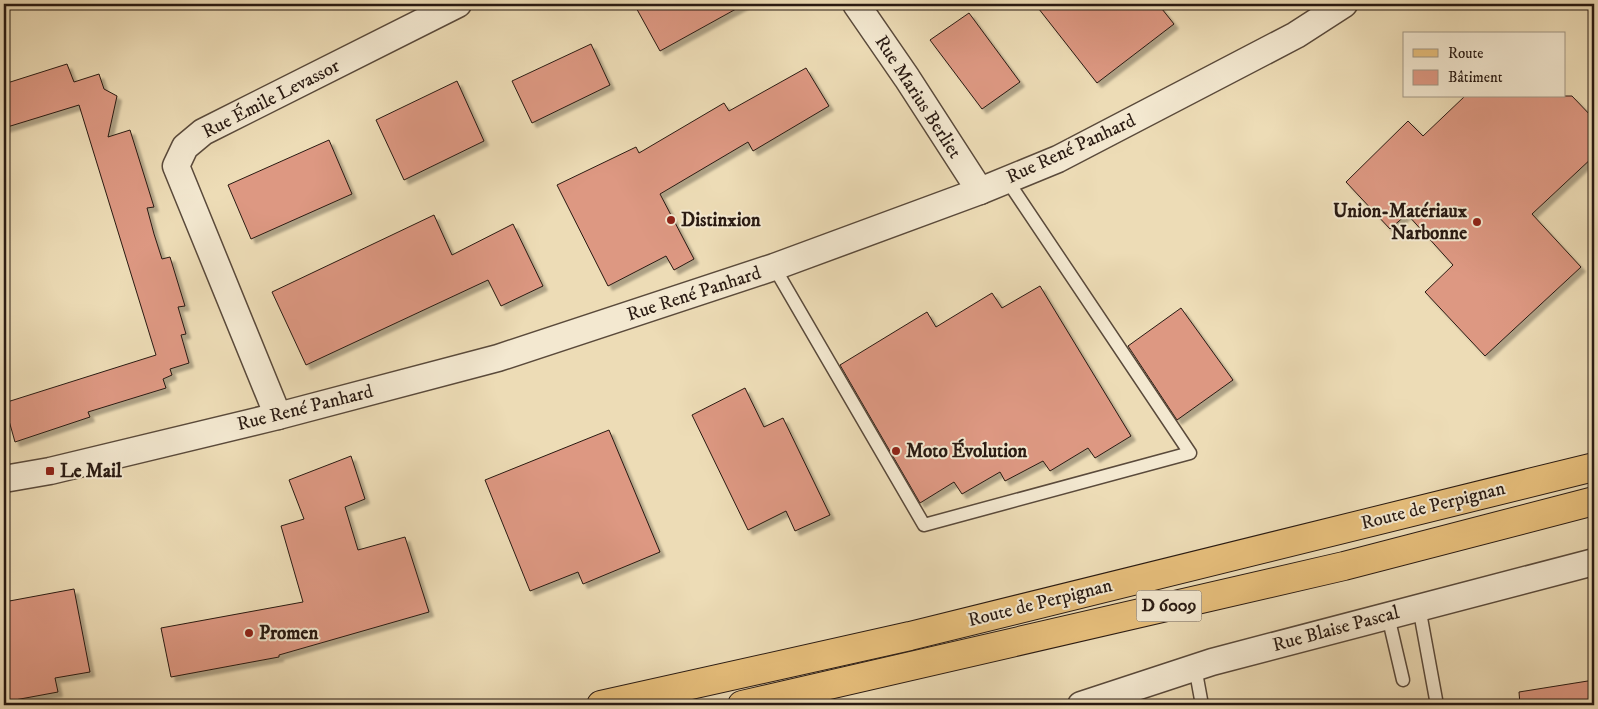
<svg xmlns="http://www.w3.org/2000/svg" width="1598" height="709" font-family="'IM FELL DW Pica',serif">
	<defs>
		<filter id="shadow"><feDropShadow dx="4.5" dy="4.5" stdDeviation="1" flood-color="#0004"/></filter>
	</defs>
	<rect width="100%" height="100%" fill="#eddcb6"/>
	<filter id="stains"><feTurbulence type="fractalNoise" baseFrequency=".004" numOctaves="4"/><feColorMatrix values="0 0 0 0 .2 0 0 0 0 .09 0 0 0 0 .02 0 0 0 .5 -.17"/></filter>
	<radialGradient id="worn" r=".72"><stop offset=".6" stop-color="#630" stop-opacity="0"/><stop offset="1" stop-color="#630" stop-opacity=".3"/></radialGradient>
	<g fill="#dd9882" stroke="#291a12" filter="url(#shadow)">
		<path d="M634 4H745L660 51Z"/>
		<path d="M1035 4H1158L1174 24 1097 83Z"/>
		<path d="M969 13 1020 82 982 109 930 40Z"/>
		<path d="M591 44 610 85 532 123 512 81Z"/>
		<path d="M67 64 74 82 99 74 104 89 117 96 108 137 130 130 154 207 147 208 154 234 162 259 170 257 185 306 178 307 186 334 181 335 189 363 170 369 172 375 163 379 166 388 88 412 90 417 15 442 4 403 156 355 79 105 4 128V84Z"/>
		<path d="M806 68 829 106 753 151 748 142 660 194 694 259 674 270 666 256 608 286 557 185 636 147 639 153 724 103 729 111Z"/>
		<path d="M457 81 484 141 404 180 376 120Z"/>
		<path d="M1465 96H1572L1594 119V156L1532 214 1581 267 1485 356 1425 292 1453 265 1407 214 1390 229 1346 182 1408 121 1423 136Z"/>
		<path d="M329 140 352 194 251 239 228 185Z"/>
		<path d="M434 215 452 255 513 224 543 286 501 306 488 280 306 365 272 292Z"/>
		<path d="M1040 286 1131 436 1095 458 1088 448 1050 471 1043 461 1005 481 1000 472 962 494 954 482 920 503 840 365 927 312 936 327 992 293 1002 308Z"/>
		<path d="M1181 308 1233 380 1177 420 1128 346Z"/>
		<path d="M745 388 764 427 783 418 830 515 795 531 786 511 748 530 692 415Z"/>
		<path d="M609 430 660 552 583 584 578 572 530 591 485 480Z"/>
		<path d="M351 456 365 499 345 507 358 550 405 537 429 612 279 655V657L171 677 161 628 303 602 281 526 304 519 289 480Z"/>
		<path d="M74 589 90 672 55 678 58 692 4 702V602Z"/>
		<path d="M1594 680V705H1520L1519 692Z"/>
	</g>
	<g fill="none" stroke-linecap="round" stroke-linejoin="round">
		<defs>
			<g id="service">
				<path d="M774 267 924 525 1190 453 1007 180"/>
				<path d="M1419 607 1437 705"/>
				<path d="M1388 616 1403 680"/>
				<path d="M1195 667 1202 705"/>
			</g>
			<g id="minor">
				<path d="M856 4 907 78 980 191"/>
				<path d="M278 416 176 166 185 147 203 132 458 4"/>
				<path d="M4 479 50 471 278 416 498 358 774 267 980 191 1058 159 1296 35 1344 4"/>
				<path d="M1081 705 1212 662 1594 562"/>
			</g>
			<g id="primary">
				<path d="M601 705 910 636 1594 467"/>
				<path d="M742 705 1344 566 1594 501"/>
			</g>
		</defs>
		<use href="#service" stroke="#5a4a3b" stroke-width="15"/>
		<use href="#minor" stroke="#5a4a3b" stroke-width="29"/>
		<use href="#primary" stroke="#291a12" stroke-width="30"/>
		<use href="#service" stroke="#f3e8d0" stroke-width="12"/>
		<use href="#minor" stroke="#f3e8d0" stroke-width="26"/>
		<use href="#primary" stroke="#e6be7b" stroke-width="28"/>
	</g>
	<g fill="#8f2418" stroke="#f3e8d0" stroke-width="2">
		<circle cx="671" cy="220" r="5"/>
		<circle cx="1477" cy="222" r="5"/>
		<circle cx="896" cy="451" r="5"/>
		<rect x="45" y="466" width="10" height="10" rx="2.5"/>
		<circle cx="249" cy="633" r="5"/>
	</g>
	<g text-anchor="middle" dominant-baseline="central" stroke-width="4" stroke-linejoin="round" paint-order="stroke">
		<rect fill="#f3e8d0" stroke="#66584b" stroke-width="1" x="1136.5" y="590.5" width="65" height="31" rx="4"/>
		<g font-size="18" font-weight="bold" fill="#291a12">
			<text x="1169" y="606">D 6009</text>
		</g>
		<g font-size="19" fill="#291a12" stroke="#f3e8d0">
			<text transform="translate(918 97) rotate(57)">Rue Marius Berliet</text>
			<text transform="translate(271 99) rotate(-27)">Rue Émile Levassor</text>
			<text transform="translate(1071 149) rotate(-25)">Rue René Panhard</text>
			<text transform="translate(694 294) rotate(-18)">Rue René Panhard</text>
			<text transform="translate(305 408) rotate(-14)">Rue René Panhard</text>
			<text transform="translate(1433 506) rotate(-14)">Route de Perpignan</text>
			<text transform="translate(1040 603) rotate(-14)">Route de Perpignan</text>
			<text transform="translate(1336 629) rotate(-15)">Rue Blaise Pascal</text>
		</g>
		<g font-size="19" font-weight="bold" fill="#291a12" stroke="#f3e8d0" text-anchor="start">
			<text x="1467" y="211" text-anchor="end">Union-Matériaux<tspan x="1467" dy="22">Narbonne</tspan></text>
			<text x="681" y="220">Distinxion</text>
			<text x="906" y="451">Moto Évolution</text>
			<text x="60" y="471">Le Mail</text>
			<text x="259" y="633">Promen</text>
		</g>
	</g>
	<rect width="1598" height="709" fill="none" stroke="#eddcb6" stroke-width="20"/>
	<rect x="5" y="5" width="1588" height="699" fill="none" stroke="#291a12" stroke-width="2.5"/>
	<rect x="10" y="10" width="1578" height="689" fill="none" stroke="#291a12"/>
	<rect x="1403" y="32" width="162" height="65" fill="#f3e8d0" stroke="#a29684"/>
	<rect x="1413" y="49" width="25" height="8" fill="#e6be7b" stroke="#a29684"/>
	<text x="1448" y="58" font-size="15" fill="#291a12">Route</text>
	<rect x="1413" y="70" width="25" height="15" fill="#dd9882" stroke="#a29684"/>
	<text x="1448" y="82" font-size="15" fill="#291a12">Bâtiment</text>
	<rect width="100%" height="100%" filter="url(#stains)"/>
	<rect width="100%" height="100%" fill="url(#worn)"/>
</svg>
